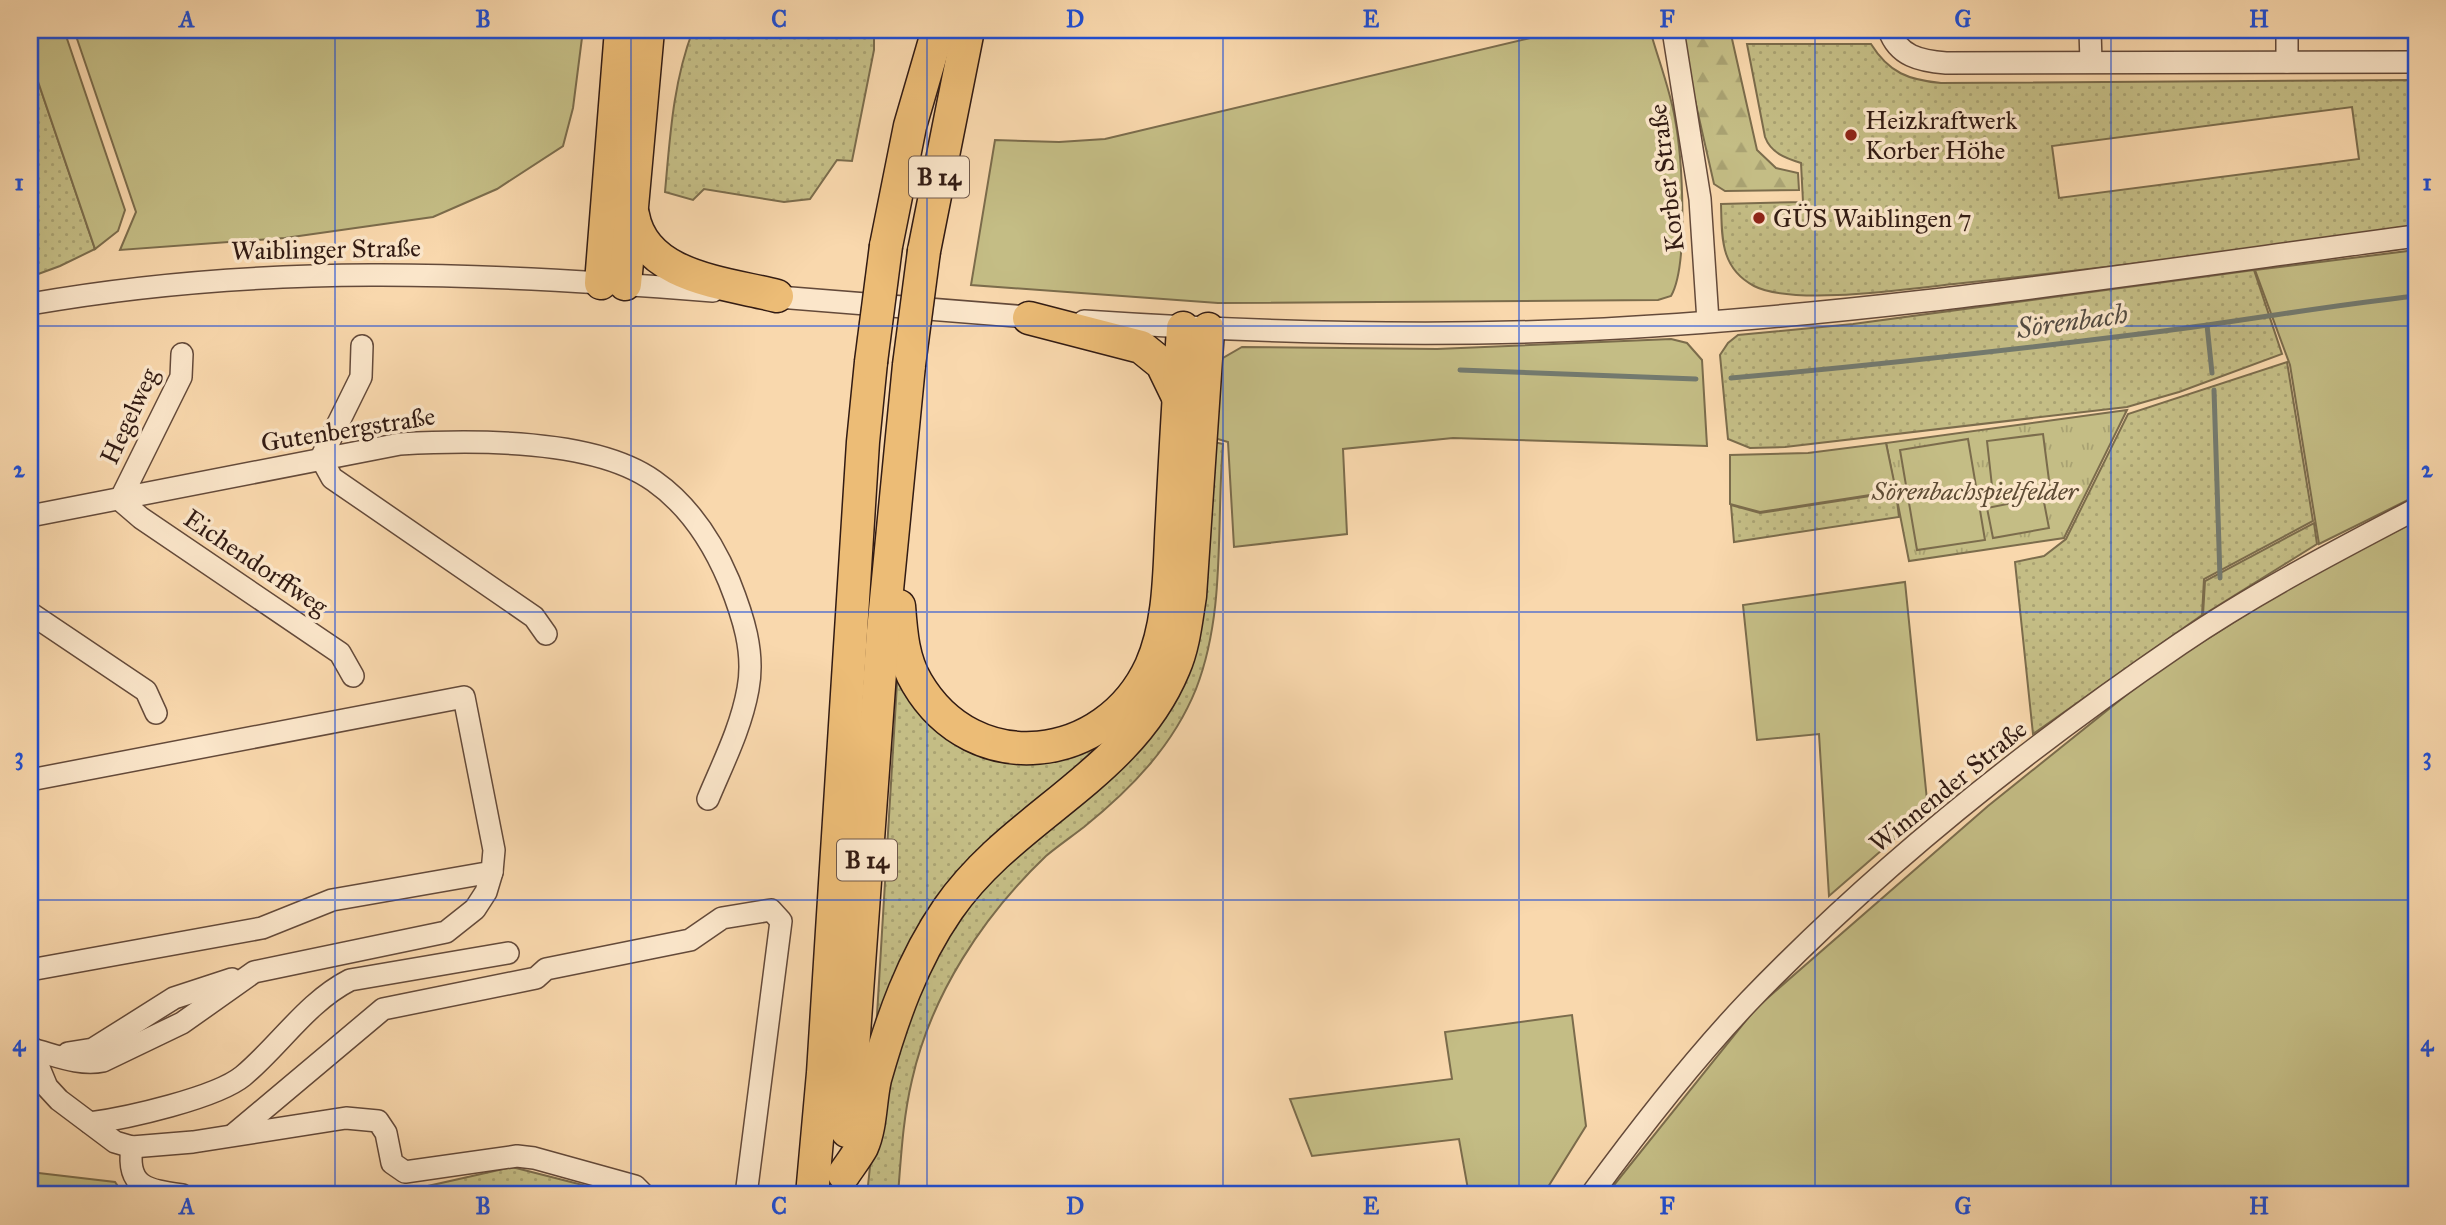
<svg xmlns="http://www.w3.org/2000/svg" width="2446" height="1225" font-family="'IM FELL Great Primer',serif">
	<defs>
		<pattern id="grass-dots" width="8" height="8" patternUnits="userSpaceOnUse" patternTransform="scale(1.75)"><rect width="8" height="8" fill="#c4bd85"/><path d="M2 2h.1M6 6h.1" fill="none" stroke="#a9a272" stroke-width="1.8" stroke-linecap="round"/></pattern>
		<pattern id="forest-firs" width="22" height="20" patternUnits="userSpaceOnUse" patternTransform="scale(1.75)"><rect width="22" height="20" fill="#c4bd85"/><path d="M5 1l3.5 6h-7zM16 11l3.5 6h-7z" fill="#a9a272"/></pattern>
		<pattern id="park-tufts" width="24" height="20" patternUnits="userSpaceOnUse" patternTransform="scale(1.75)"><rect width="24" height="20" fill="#c4bd85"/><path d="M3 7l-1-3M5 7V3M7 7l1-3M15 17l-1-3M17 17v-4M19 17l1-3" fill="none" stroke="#a9a272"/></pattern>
	</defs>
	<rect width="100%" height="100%" fill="#f9d8ad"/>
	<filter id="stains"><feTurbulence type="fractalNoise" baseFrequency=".00286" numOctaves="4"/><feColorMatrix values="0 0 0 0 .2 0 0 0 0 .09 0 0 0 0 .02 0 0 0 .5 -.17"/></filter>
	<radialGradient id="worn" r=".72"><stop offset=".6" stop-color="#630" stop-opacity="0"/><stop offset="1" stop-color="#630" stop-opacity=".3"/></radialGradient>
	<g fill="url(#grass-dots)" stroke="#7b6c4c" stroke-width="2" fill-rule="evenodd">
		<path d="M693 30H874V50L852 161 837 160 810 199 784 202 704 189 693 200 665 192C670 137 673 82 693 30Z"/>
		<path d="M1747 44H1871C1889 73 1909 80 1941 83L2416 80V227C2262 248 2108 268 1954 284 1908 289 1793 306 1754 286 1720 268 1722 237 1721 204L1803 202 1801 163C1785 158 1771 153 1765 137ZM2352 107 2359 159 2059 198 2052 146Z"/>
		<path d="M30 58 95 249 60 266 30 277Z"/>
		<path d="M2254 270 2282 354 2179 392 2127 407 1785 447 1750 448 1728 439 1720 355 1728 343 1738 335 1853 324Z"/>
		<path d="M1189 355 1195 356 1182 597 1176 642 1158 689 1130 730 1094 766 1041 804 980 859 922 934 875 1048 898 667C928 717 966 752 1027 756 1077 759 1136 724 1156 677 1175 630 1174 580 1178 531 1181 472 1185 414 1189 355Z"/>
		<path d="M2287 362 2313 521 2204 579 2202 615 2033 734 2015 562 2044 556 2066 539 2128 414Z"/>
		<path d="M1209 441 1223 444C1216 525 1226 612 1196 689 1173 746 1131 789 1084 827 1071 837 1058 846 1046 856 983 916 931 995 912 1080 903 1118 901 1157 898 1195H867L874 1129 915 991 972 893 1109 778Z"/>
		<path d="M1896 492 1899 517 1734 542 1731 505 1760 513Z"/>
		<path d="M2314 523 2317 544 2203 615 2205 581Z"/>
		<path d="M512 1167 622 1195H435L428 1186Z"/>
	</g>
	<path fill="url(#forest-firs)" stroke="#7b6c4c" stroke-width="2" d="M1679 30H1730L1757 150 1776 168 1798 173 1799 190 1725 191 1714 184Z"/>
	<path fill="url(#park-tufts)" stroke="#7b6c4c" stroke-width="2" d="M2127 410 2064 538 1909 561 1886 443Z"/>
	<g fill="#c4bd85" stroke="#7b6c4c" stroke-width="2">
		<path d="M30 30H64L125 210 118 231 95 249 30 58Z"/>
		<path d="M74 30H583L573 108 563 146 497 189 433 217 285 238 120 250 136 212Z"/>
		<path d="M1564 30H1650C1658 59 1670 89 1675 119 1682 156 1689 265 1671 296L1658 300 1218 303 971 285 995 140 1059 142 1105 139Z"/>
		<path d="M2416 250V496L2319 544 2290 365 2255 270Z"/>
		<path d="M1671 339 1687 343 1702 360 1707 446 1453 438 1343 449 1347 534 1234 547 1228 442 1211 437 1214 380 1223 358 1242 347 1437 349Z"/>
		<path d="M2043 434 2050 488 1993 495 1987 441Z"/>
		<path d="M1968 439 1985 540 1917 550 1900 450Z"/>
		<path d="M1886 443 1896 491 1760 512 1730 504V455L1808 453Z"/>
		<path d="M2043 497 2049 528 1993 538 1987 508Z"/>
		<path d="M2416 521V1195H1606L1756 1008 1988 806 2155 672 2304 578Z"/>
		<path d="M1905 582 1928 810 1829 896 1819 734 1757 740 1743 605Z"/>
		<path d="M1572 1015 1586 1126 1543 1195H1469L1459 1139 1312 1156 1290 1099 1452 1079 1445 1032Z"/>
		<path d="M30 1172 115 1182 124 1195H30Z"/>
	</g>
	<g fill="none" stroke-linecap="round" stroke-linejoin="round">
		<g stroke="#737a6f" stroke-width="5">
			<path d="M2207 325 2212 373"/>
			<path d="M1460 370 1696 379"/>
			<path d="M1731 378C1876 365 2020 349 2164 331 2248 320 2332 305 2416 296"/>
			<path d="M2214 390 2220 578"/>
		</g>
		<defs>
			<g id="minor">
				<path d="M1673 30 1700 199 1708 321"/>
				<path d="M1889 30C1898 56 1920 61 1946 63L2416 62"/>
				<path d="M2090 30 2091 62"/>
				<path d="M2287 30V62"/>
				<path d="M766 296 1041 318"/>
				<path d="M30 304C263 263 479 272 713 291"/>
				<path d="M1084 321C1249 332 1415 337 1581 330 1861 317 2139 273 2416 236"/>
				<path d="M362 346 361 377 321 458 332 478 534 617 546 634"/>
				<path d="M182 354 181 377 120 500 141 518 340 653 353 676"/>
				<path d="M30 516 400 444C471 440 594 438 654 481 688 505 713 543 729 581 743 616 755 652 748 689 741 728 723 763 708 799"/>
				<path d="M30 613 146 691 156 713"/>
				<path d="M30 780 464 697 494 850 492 872 332 900 262 928 30 970"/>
				<path d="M30 1046 47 1087 59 1100 115 1142 132 1147 193 1142 346 1118 378 1121 386 1133 392 1163 405 1172 517 1156 534 1158 635 1186 644 1195"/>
				<path d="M31 1049C55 1055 79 1066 103 1061L182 1023 254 972 446 932 475 909 486 892 492 872"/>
				<path d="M68 1053 93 1049 174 998 232 979"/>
				<path d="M90 1123C127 1118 216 1098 243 1076 280 1045 307 1002 350 980L508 953"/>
				<path d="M233 1135 383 1009 536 978 546 969 690 940 722 918 771 910 781 921 746 1195"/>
				<path d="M132 1147C126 1187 147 1190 182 1195"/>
				<path d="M1591 1195C1640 1128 1691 1062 1749 1001 1878 867 2026 749 2180 644 2255 593 2336 551 2416 509"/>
			</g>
			<g id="highway">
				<path d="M633 215C644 278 727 283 777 296"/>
				<path d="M886 246 910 126 938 30"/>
				<path d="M924 251 968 30"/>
				<path d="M601 283 621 30"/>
				<path d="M625 284 648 30"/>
				<path d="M1029 318 1141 347 1162 364 1178 397"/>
				<path d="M899 606C901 633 903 660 917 683 974 780 1106 764 1151 666 1171 621 1169 567 1172 519 1175 455 1179 392 1183 328"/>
				<path d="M847 1131 883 631 909 365"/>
				<path d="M844 1174C850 1165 857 1156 862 1147 871 1127 870 1101 875 1079 892 1019 912 961 948 909 1013 815 1129 777 1174 668 1184 645 1186 620 1190 596L1208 329"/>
				<path d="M812 1195 823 1073 863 442 871 362"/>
			</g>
		</defs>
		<use href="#minor" stroke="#644a3a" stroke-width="24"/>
		<use href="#highway" stroke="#321b13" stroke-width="35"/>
		<use href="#minor" stroke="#fbe6ca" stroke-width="21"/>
		<use href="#highway" stroke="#ecbc76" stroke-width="32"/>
		<defs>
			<g id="highway-bridge">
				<path d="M871 362 886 246"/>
				<path d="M909 365 924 251"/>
			</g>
		</defs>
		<use href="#highway-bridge" stroke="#321b13" stroke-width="35" stroke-linecap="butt"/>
		<use href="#highway-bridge" stroke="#ecbc76" stroke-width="32"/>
	</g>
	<path fill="none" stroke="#1d4ed8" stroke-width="2" stroke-opacity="0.55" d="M335 30V1195M631 30V1195M927 30V1195M1223 30V1195M1519 30V1195M1815 30V1195M2111 30V1195M30 326H2416M30 612H2416M30 900H2416"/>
	<g fill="#8f2418" stroke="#fbe6ca" stroke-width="2.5">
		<circle cx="1851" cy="135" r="7"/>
		<circle cx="1759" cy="218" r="7"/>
	</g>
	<g text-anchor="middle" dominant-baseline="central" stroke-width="7" stroke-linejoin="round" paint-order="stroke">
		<g fill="#fbe6ca" stroke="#6e584a" stroke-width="2">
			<rect x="909" y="156.5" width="60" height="41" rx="5"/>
			<rect x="837" y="839.5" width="60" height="41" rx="5"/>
		</g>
		<g font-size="24" font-weight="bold" fill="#321b13">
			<text x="939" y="177">B 14</text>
			<text x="867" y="860">B 14</text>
		</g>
		<g font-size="26" fill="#321b13" stroke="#fbe6ca" text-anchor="start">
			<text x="1865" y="120">Heizkraftwerk<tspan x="1865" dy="30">Korber Höhe</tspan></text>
			<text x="1773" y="218">GÜS Waiblingen 7</text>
		</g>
		<g font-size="26" fill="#321b13" stroke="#fbe6ca">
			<text transform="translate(1666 178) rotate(-97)">Korber Straße</text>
			<text transform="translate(326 249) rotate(-1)">Waiblinger Straße</text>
			<text transform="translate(129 416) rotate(-65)">Hegelweg</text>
			<text transform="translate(348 429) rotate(-9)">Gutenbergstraße</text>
			<text transform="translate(256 562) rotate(34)">Eichendorffweg</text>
			<text transform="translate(1948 786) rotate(-39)">Winnender Straße</text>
		</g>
		<g font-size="26" font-style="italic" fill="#5e4c35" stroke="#fbe6ca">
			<text x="1975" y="491">Sörenbachspielfelder</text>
		</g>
		<g font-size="28" font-style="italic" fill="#524a41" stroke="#fbe6ca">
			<text transform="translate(2072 321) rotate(-8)">Sörenbach</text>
		</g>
	</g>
	<rect width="2446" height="1225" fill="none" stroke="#f9d8ad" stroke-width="77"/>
	<rect x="38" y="38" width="2370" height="1148" fill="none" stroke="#1d4ed8" stroke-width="2.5"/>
	<g font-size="23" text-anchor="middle" font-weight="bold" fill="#1d4ed8">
		<text x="187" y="27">A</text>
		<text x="483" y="27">B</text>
		<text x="779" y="27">C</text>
		<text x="1075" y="27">D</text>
		<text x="1371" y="27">E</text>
		<text x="1667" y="27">F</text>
		<text x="1963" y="27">G</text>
		<text x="2259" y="27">H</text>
		<text x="19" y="190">1</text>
		<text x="2427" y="190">1</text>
		<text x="19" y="477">2</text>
		<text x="2427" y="477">2</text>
		<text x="19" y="764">3</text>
		<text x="2427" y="764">3</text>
		<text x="19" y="1051">4</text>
		<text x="2427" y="1051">4</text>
		<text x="187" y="1214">A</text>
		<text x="483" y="1214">B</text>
		<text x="779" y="1214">C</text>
		<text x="1075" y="1214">D</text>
		<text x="1371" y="1214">E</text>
		<text x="1667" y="1214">F</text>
		<text x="1963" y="1214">G</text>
		<text x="2259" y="1214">H</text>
	</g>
	<rect width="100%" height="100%" filter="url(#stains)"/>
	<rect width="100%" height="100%" fill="url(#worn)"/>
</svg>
